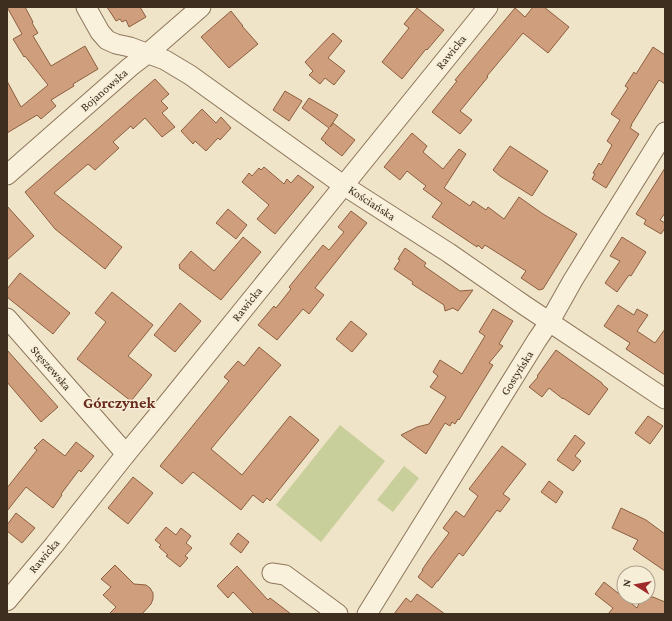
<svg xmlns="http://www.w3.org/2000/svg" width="672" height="621" font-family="'Crimson Pro',serif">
	<rect width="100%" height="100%" fill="#f0e4c8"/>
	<g fill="#c9cf9b">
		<path d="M340 425 385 461 321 542 276 505Z"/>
		<path d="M404 466 419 478 393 512 377 500Z"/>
	</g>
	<g fill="#cf9f7d" stroke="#8d5f41">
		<path d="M7 7H25L33 22 32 23 38 33 33 36 51 66 85 46 98 69 73 84 74 86 51 100 56 106 41 119 37 115 7 133V81L21 107 48 85 25 56 24 57 13 39 22 34Z"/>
		<path d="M107 7H140L146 17 129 27 126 20 122 22 120 19 116 21Z"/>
		<path d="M533 7H544L569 27 548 53 523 33 487 76 488 77 460 111 472 120 460 134 432 112 457 81 455 80 515 8 525 17Z"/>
		<path d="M417 8 444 30 427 50 426 49 402 79 382 62 409 28 404 24Z"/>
		<path d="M231 11 243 26H242L258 44 229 68 201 37Z"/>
		<path d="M333 33 342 41 328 58 345 71 334 85 325 78 320 84 309 75 313 71 305 62Z"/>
		<path d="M653 47 665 55V84L659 80 631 125H632L630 128 639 134 606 188 592 179 595 174 593 173 599 163 601 165 612 145 607 141 620 120 611 114 628 88 625 86 634 72 636 74Z"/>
		<path d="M155 79 169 94 161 101 168 108 162 113 175 127 162 137 145 118 133 129 131 126 113 142 119 148 95 170 88 164 54 193 122 247 105 269 55 229 25 192Z"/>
		<path d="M285 91 302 101 289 121 273 110Z"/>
		<path d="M309 98 338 115 330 127 333 123 355 140 342 156 325 143H326L321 139 329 128 302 108Z"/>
		<path d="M202 109 216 123 221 117 231 128 220 140 218 138 206 151 195 141 193 144 181 131Z"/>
		<path d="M412 133 427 146 423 152 443 169 459 149 466 154 444 188 470 206 473 201 486 210 488 207 504 219 519 197 543 214 577 234 543 289 539 290 521 278 526 271 485 245 482 249 478 245 477 247 432 217 442 203 423 189 426 186 407 171 400 180 384 167Z"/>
		<path d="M510 146 548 171 532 196 500 176 493 170Z"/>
		<path d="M264 167 284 184 287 179 291 183 298 175 314 187 275 234 257 219 269 205 242 182 249 173 252 176 259 168 261 170Z"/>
		<path d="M665 168V213L660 220 665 223V228L661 234 644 224 646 220 636 214Z"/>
		<path d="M7 206 34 236 7 260Z"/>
		<path d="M228 209 247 225 236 239 216 223Z"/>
		<path d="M351 211 367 223 315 288 324 295 309 314 303 309 277 340 258 325 274 306 276 308 291 289 289 287 323 245 329 250 344 232 338 227Z"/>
		<path d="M243 237 261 252 221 300 179 268 180 267 179 265 191 251 214 271Z"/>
		<path d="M622 237 646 252 631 276 629 275 617 292 605 283 620 261 610 256Z"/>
		<path d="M405 248 426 263 424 266 460 291 473 290 458 311 453 308 445 311 444 305 412 284 413 282 394 269 400 260 398 259Z"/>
		<path d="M20 273 70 313 53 334 7 297V289Z"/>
		<path d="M112 292 153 325 128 356 152 375 131 401 77 359 106 322 95 313Z"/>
		<path d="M180 303 201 321 175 352 154 335Z"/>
		<path d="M618 305 634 315 637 309 648 315 637 331 655 343 665 329V375L626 349 630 343 604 326Z"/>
		<path d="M493 309 513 321 499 344 503 346 489 363 493 365 459 420 458 419 455 424 452 422 450 426 445 423 426 454 401 435 417 427 429 424 446 397 430 387 438 376 433 372 440 360 462 374 485 336 479 332Z"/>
		<path d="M351 321 367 334 352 352 336 339Z"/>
		<path d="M259 347 281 365 274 373 211 449 242 475 290 416 319 440 270 501 267 498 263 503 253 495 241 510 193 472 182 484 160 466 229 381 224 377 238 361 244 366Z"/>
		<path d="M7 350 58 407 41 422 7 382Z"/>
		<path d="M556 350 602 383V384L608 389 589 415 563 398V399L549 388 542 397 529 387 538 377 537 376Z"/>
		<path d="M648 416 663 426 650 444 635 433Z"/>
		<path d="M575 435 585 443 575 456 581 461 573 471 557 460Z"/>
		<path d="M43 439 65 456 76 442 94 456 81 472 79 470 61 494 62 495 53 508 26 487 7 511V488L37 450 34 448Z"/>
		<path d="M502 446 526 464 503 494 510 499 500 512 497 510 463 556 459 553 438 581H437L432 588 418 577 423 570H422L428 561 449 533 443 528 456 511 464 517 478 496 469 489Z"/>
		<path d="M133 477 153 493 128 524 108 508Z"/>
		<path d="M549 481 563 492 556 503 541 492Z"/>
		<path d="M621 508 646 520 665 534V571L633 549 638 540 612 528Z"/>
		<path d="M16 513 35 528 22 543 7 531V525Z"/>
		<path d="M166 527 176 535 181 528 191 536 186 543 192 548 185 556 188 558 180 567 166 556 168 555 159 547 161 545 155 540Z"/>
		<path d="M238 533 249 542 241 553 230 544Z"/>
		<path d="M115 565 134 584 146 585 150 588 153 593V599L151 604 142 614H109L116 607 103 595 111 587 101 579Z"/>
		<path d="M237 566 268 600 270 598 291 614H254L233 592 228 598 217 586Z"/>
		<path d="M604 582 637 608 642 597H653L665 602V614H608L613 608 595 594Z"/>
		<path d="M417 594 445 614H394L406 598 411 602Z"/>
	</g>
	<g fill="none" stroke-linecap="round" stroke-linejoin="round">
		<defs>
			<g id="minor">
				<path d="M86 7 100 32 107 40 116 44 130 47 165 60 190 75 343 185 449 253 524 305 665 399"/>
				<path d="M7 175 130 67 147 54 201 7"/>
				<path d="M7 318 126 454"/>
				<path d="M272 573 285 575 338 614"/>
				<path d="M7 601 54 545 126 454 158 415 488 7"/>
				<path d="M367 614 537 340 550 321 573 280 665 132"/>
			</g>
		</defs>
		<use href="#minor" stroke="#8d765c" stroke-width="21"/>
		<use href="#minor" stroke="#faf1dc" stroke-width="19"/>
	</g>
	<g text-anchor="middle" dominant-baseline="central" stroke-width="3" stroke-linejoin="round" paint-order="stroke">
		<g font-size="12" fill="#3d2e20" stroke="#f7eed8">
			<text transform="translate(451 52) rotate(-51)">Rawicka</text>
			<text transform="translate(104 90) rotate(-41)">Bojanowska</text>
			<text transform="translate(372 203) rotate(33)">Kościańska</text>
			<text transform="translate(247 304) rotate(-51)">Rawicka</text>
			<text transform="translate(51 368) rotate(49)">Stęszewska</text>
			<text transform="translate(517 373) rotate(-58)">Gostyńska</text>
			<text transform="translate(44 556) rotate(-50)">Rawicka</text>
		</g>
		<g font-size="16" font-weight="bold" fill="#6b2e1e" stroke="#f7eed8">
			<text x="119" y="402">Górczynek</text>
		</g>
	</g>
	<rect width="672" height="621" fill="none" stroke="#3d2e20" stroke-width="16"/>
	<g transform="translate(636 585) rotate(281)"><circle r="19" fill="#f7eed8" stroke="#ada18e"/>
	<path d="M0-3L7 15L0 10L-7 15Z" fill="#9e2a2b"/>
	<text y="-6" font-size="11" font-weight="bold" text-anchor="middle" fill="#3d2e20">N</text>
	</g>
</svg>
